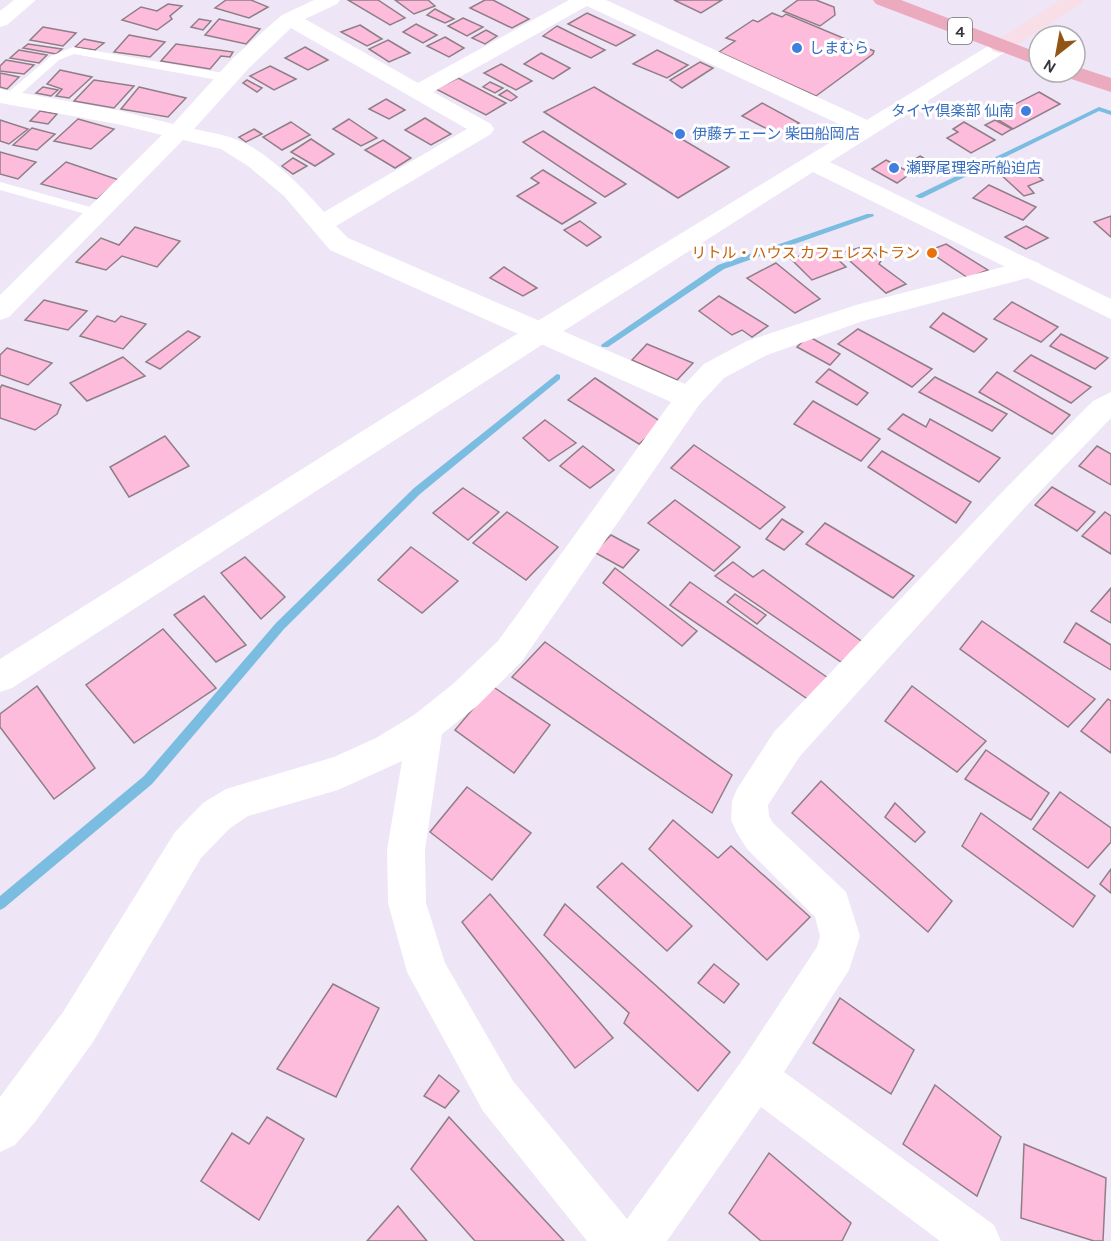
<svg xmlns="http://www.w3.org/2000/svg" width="1111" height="1241" font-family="Karla,'Noto Sans JP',sans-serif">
	<rect width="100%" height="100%" fill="#eee5f7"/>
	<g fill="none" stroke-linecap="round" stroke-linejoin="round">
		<g fill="#7abde0" fill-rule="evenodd">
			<path d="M1099 107 1111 111V115L1099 111 922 198H919L915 196Z"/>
			<path d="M867 214H873L874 216 724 269 608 347H602L601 345 718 265Z"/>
			<path d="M557 374 560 375V379L420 494 284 629 152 784 4 908 0 910V896L144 776 276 623 414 488Z"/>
		</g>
	</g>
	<g fill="#fdbcdb" stroke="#907e86" stroke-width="1.5">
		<path d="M226 0H251L268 7 249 18 215 8Z"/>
		<path d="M348 0H378L405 18 390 25Z"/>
		<path d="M395 0H428L435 6 414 14Z"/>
		<path d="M485 0H493L529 19 512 28 470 8Z"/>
		<path d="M674 0H722L701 13Z"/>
		<path d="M798 0H816L834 7 835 15 820 26 783 11Z"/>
		<path d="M168 4 182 6 170 16 172 19 157 30 122 20 141 7 157 11Z"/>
		<path d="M435 9 454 19 445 23 427 15Z"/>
		<path d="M587 13 635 35 616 46 568 24Z"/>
		<path d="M772 13 782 17 786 14 874 51 873 54 816 96 719 52 735 41 726 38 753 20 758 22Z"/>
		<path d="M463 18 483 27 467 36 448 26Z"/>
		<path d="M199 19 211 21 203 30 191 27Z"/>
		<path d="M219 19 260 29 246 44 205 35Z"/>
		<path d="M416 24 437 35 423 43 403 32Z"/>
		<path d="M360 25 382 39 367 46 341 32Z"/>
		<path d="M557 26 605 50 591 58 543 36Z"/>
		<path d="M43 27 76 33 63 46 30 40Z"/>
		<path d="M486 30 497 36 485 44 472 38Z"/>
		<path d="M129 35 165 42 150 57 114 52Z"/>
		<path d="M445 37 464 48 449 57 427 46Z"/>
		<path d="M84 39 104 43 95 50 75 47Z"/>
		<path d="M388 40 410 53 389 62 369 49Z"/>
		<path d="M28 44 62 49 56 54 23 48Z"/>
		<path d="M176 44 233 52 230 57 221 56 210 69 161 61Z"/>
		<path d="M305 47 328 60 308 70 285 58Z"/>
		<path d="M19 50 47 55 39 63 10 58Z"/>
		<path d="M657 50 688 65 667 78 633 64Z"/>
		<path d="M541 53 570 68 553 79 524 64Z"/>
		<path d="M6 60 34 65 24 74 0 71V66Z"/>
		<path d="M700 62 713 68 682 88 670 80Z"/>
		<path d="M501 64 532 81 516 90 484 73Z"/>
		<path d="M270 66 296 79 274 90 250 76Z"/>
		<path d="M60 70 92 77 69 98 56 96 62 89 47 84Z"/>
		<path d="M0 73 19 77 7 89 0 87Z"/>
		<path d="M458 78 506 103 486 115 436 89Z"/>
		<path d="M94 80 134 86 114 108 74 101Z"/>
		<path d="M247 80 262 88 257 92 243 83Z"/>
		<path d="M490 82 503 88 495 93 483 87Z"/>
		<path d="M43 87 58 90 51 96 36 93Z"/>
		<path d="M139 87 186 98 168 117 121 109Z"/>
		<path d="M594 87 729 167 678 198 544 112Z"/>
		<path d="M507 90 517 97 511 101 499 95Z"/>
		<path d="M1039 92 1060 104 1013 129 992 116Z"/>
		<path d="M386 99 405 110 389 119 369 109Z"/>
		<path d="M762 103 799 123 779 135 742 116Z"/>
		<path d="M40 111 57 114 48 124 30 121Z"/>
		<path d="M425 118 451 134 431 145 405 130Z"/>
		<path d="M78 119 114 129 91 149 54 141Z"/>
		<path d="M349 119 377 138 361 146 333 129Z"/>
		<path d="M0 120 28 129 9 144 0 141Z"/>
		<path d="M995 120 1012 129 1002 135 985 125Z"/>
		<path d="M291 122 310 135 282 150 263 137Z"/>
		<path d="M964 122 995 140 971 153 947 138 958 132 953 129Z"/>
		<path d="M32 128 55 134 37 150 13 145Z"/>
		<path d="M254 129 262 134 246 142 239 137Z"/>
		<path d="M543 131 626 184 605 197 523 142Z"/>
		<path d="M311 139 334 154 315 166 291 152Z"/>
		<path d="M383 140 411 158 395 168 365 150Z"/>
		<path d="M0 152 36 162 18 179 0 174Z"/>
		<path d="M920 156 937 166 923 175 905 165Z"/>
		<path d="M293 158 307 166 293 174 282 166Z"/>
		<path d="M886 160 911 173 897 183 872 169Z"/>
		<path d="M66 162 119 180 97 199 41 184Z"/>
		<path d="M1021 163 1043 180 1028 186 1034 193 1024 196 998 172Z"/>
		<path d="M543 170 596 203 562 224 517 196 539 183 531 178Z"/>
		<path d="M989 185 1036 207 1023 220 973 198Z"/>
		<path d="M1111 216V237L1094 222Z"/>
		<path d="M580 221 601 237 587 246 564 230Z"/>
		<path d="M1026 226 1048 238 1026 249 1005 237Z"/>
		<path d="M135 227 180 241 157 267 122 256 106 270 76 262 101 238 119 245Z"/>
		<path d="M946 244 988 270 968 278 928 251Z"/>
		<path d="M865 246 882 259 879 264 906 284 886 293 841 253Z"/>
		<path d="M825 247 846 267 812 280 791 259Z"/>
		<path d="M776 263 820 299 795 313 747 278Z"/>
		<path d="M504 267 537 288 523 296 490 278Z"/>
		<path d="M719 296 768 326 752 337 742 330 732 335 699 311Z"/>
		<path d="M44 300 87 311 68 330 25 320Z"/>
		<path d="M1012 302 1058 327 1041 342 994 319Z"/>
		<path d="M943 313 987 339 974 352 930 327Z"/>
		<path d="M97 316 115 322 121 316 146 324 123 349 80 336Z"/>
		<path d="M858 329 932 369 912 387 838 344Z"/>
		<path d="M188 331 200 337 160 369 146 362Z"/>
		<path d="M1061 334 1108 358 1095 369 1050 346Z"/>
		<path d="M808 336 840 354 830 365 797 347Z"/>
		<path d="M647 344 693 363 677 380 632 360Z"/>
		<path d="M7 348 52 363 28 385 0 375V355Z"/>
		<path d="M1031 355 1091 387 1071 403 1014 371Z"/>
		<path d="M123 357 145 376 87 401 70 383Z"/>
		<path d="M829 369 868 393 857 405 816 382Z"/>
		<path d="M997 372 1070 415 1052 434 979 392Z"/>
		<path d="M935 377 1007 414 992 431 919 392Z"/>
		<path d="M595 378 663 423 639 444 568 400Z"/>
		<path d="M2 385 61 405 57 414 35 430 0 418V388Z"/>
		<path d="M813 401 880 439 861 461 794 424Z"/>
		<path d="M903 414 926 427 930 419 1000 458 979 482 888 429Z"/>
		<path d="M545 420 576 443 549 461 523 438Z"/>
		<path d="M165 436 189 466 129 497 110 467Z"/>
		<path d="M694 445 785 507 760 529 671 468Z"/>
		<path d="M583 446 614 470 590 488 560 466Z"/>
		<path d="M1097 446 1111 454V485L1079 466Z"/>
		<path d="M882 451 971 502 956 523 868 467Z"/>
		<path d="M1052 487 1095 512 1077 531 1035 505Z"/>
		<path d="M463 488 499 512 468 540 433 513Z"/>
		<path d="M675 500 740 547 714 571 648 523Z"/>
		<path d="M507 512 558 547 526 580 473 543Z"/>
		<path d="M1105 512 1111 516V554L1082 536Z"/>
		<path d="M782 519 803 532 784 550 766 539Z"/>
		<path d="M825 523 914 576 893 598 806 544Z"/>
		<path d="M611 535 639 550 623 568 594 552Z"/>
		<path d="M411 547 458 581 422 613 378 580Z"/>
		<path d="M245 557 285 597 261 619 221 573Z"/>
		<path d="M733 562 753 577 763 570 864 643 841 662 715 576Z"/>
		<path d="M615 568 697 631 682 646 603 583Z"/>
		<path d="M690 582 831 680 809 700 670 605Z"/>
		<path d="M1111 588V623L1091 611Z"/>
		<path d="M735 594 766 615 757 624 727 602Z"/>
		<path d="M204 596 246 645 216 662 174 615Z"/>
		<path d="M982 621 1095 699 1068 727 960 649Z"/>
		<path d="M1076 623 1111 645V670L1064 642Z"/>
		<path d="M163 629 216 688 134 743 86 685Z"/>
		<path d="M545 642 732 775 712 813 512 677Z"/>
		<path d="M37 686 95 768 54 799 0 727V714Z"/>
		<path d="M492 686 550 725 514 773 455 730Z"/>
		<path d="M912 686 986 741 957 772 885 721Z"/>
		<path d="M1108 699 1111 701V753L1081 731Z"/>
		<path d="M986 750 1049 793 1031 820 965 779Z"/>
		<path d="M821 781 952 901 928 932 792 813Z"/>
		<path d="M467 787 531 833 492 880 430 832Z"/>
		<path d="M1060 792 1111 828V842L1088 868 1033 829Z"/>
		<path d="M895 803 925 832 915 842 885 817Z"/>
		<path d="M981 813 1095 896 1073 927 962 846Z"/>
		<path d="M673 820 718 858 731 846 810 917 767 960 649 849Z"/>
		<path d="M622 863 692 926 667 951 597 887Z"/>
		<path d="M1111 869V893L1100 884Z"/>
		<path d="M490 894 613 1038 575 1068 462 922Z"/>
		<path d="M565 904 730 1052 698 1091 624 1023 629 1013 544 935Z"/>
		<path d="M714 964 739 984 724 1003 698 983Z"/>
		<path d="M333 984 379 1008 336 1097 277 1069Z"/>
		<path d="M840 998 914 1050 891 1094 813 1043Z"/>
		<path d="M439 1075 459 1091 445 1108 424 1096Z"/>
		<path d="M935 1085 1001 1137 977 1196 903 1144Z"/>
		<path d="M267 1117 304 1139 259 1220 201 1181 232 1133 249 1144Z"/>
		<path d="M449 1117 564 1241H475L411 1169Z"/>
		<path d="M1024 1144 1106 1178 1103 1241H1094L1021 1218Z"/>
		<path d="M769 1153 851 1223 842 1241H761L729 1213Z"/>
		<path d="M398 1206 427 1241H367Z"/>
	</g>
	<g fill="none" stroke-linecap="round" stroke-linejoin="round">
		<g fill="#fff" fill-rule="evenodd">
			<path d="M73 47 229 74 235 78 229 82 74 54 59 60 13 101H5V95L51 56Z"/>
			<path d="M0 182 101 210 103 213 96 217 0 190Z"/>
		</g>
		<g fill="#fff" fill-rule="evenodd">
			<path d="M14 0H36L7 25 0 27V11Z"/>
			<path d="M314 0H340L337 4 305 19 418 83 569 0H606L874 123 877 128 874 133 866 135 858 133 587 6 433 92 491 124 494 129 491 134 336 226 348 238 685 384 704 364 747 341 856 305 1030 260 1039 263 1043 269 1039 275 863 321 767 355 724 378 699 405 522 661 477 706 442 734 425 850 426 903 445 963 513 1081 627 1219 741 1062 817 947 820 936 815 917 747 849 737 833 731 820 732 801 737 789 774 732 1006 488 1093 401 1111 392V418L1028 504 800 756 768 805 769 816 773 823 846 892 860 936 849 970 784 1072 994 1225 1001 1241H940L761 1107 667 1241H587L483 1111 407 972 388 903 387 850 402 761 338 790 248 816 229 829 201 858 93 1042 35 1122 15 1145 0 1152V1097L63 1012 175 832 203 803 226 789 334 757 376 738 414 715 453 684 498 641 671 402 330 250 284 196 248 166 221 149 183 140 9 317 0 320V295L162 135 117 124 0 103V89L117 110 173 124 233 58 282 15ZM291 28 467 129 324 212C303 188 265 149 235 139 222 134 208 132 194 129L249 68Z"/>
		</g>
		<path fill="#fff" fill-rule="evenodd" d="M1000 41 1007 43 1010 47 1007 51 830 162 1111 299V319L813 172 551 339 12 688 0 692V659L531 325 993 43Z"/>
		<path fill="#f8dfe7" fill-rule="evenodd" d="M1060 0H1084L1081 4 1007 51 1000 53 993 51 990 47 993 43Z"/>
		<g fill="#ecaabe" fill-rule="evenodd">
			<path d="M873 0H901L1039 53V66L876 4Z"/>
			<path d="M1075 66 1111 78V92L1065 77 1062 72H1075Z"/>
		</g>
	</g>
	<g fill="#3f7fe0" stroke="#fff" stroke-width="2">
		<circle cx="797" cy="48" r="6"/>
		<circle cx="1026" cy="111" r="6"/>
		<circle cx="680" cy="134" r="6"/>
		<circle cx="894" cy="168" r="6"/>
	</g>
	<circle fill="#e8710a" stroke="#fff" stroke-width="2" cx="932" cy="253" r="6"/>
	<g text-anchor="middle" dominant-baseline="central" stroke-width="6" stroke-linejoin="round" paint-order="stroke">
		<g font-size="15" fill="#366cbe" stroke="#fff" text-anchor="start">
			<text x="809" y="48">しまむら</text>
			<text x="1014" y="111" text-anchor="end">タイヤ倶楽部 仙南</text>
			<text x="692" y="134">伊藤チェーン 柴田船岡店</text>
			<text x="906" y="168">瀬野尾理容所船迫店</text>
		</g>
		<g font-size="15" fill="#c56008" stroke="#fff" text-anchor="end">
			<text x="920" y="253">リトル・ハウス カフェレストラン</text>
		</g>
		<rect fill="#fff" stroke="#737175" stroke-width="1.5" x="948" y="18" width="24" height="26" rx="4.5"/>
		<g font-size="16" font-weight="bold" fill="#37343a">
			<text x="960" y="31">4</text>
		</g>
	</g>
	<g transform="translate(1057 54) rotate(211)"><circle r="28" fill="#ffffff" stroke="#afaeb0" stroke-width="1.5"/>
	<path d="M0-4.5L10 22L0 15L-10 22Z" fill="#915615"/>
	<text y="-9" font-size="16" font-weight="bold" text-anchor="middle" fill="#37343a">N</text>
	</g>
</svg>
